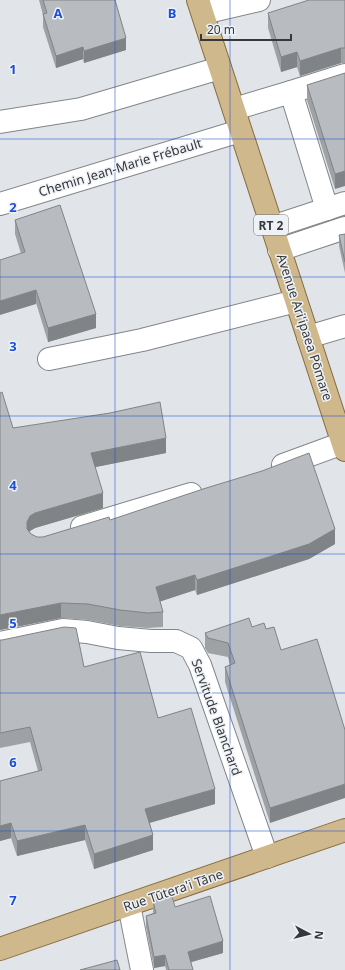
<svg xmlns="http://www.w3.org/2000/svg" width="345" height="970" font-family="'Noto Sans',sans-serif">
	<rect width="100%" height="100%" fill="#e1e5ea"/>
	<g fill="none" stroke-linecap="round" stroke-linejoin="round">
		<defs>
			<g id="minor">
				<path d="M203 13 259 0"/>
				<path d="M234 109 291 92"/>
				<path d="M0 122 81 109 220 68"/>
				<path d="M0 204 240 131"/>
				<path d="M327 209 291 92 345 75"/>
				<path d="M272 227 345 203"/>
				<path d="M279 250 345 228"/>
				<path d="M308 337 345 326"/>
				<path d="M49 359 142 340 296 301"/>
				<path d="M283 465 343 443"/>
				<path d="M82 527 191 494"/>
				<path d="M0 643 63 630 87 632 118 638 151 641H176L191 648 200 665 267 857"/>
				<path d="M129 905 142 970"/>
			</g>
			<g id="major">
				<path d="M198 0 345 450"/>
				<path d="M0 949 345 830"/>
			</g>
		</defs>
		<use href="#minor" stroke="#82868a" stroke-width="24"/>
		<use href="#major" stroke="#866d3e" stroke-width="24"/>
		<use href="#minor" stroke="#fff" stroke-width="22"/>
		<use href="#major" stroke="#d0b88d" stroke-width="22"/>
	</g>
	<g fill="#9ea2a5">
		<path d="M39 0H115L126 50 84 63 83 59 56 68 43 27V15Z"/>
		<path d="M345 0V63H341L300 76 297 67 281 72 268 28V13Z"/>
		<path d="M345 73 335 189 307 100V85Z"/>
		<path d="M15 220 96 328 48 342 15 234Z"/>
		<path d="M345 234V273L339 246V235Z"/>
		<path d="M0 393 13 428 166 453 95 467 103 508 35 528 30 531V532L31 534 37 537H43L110 520 335 544 309 559 197 595 195 590 160 601 163 612V627L148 628 120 626 88 620 61 618 0 630Z"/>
		<path d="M252 627 266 629 274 627 270 823 225 682V667L230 665 228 657 208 653 205 648V633Z"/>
		<path d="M0 640 84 667 158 718 215 804 150 823 153 850 94 869 85 840 17 856 11 838 0 841V781L38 771 30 742 0 748Z"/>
		<path d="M153 901 175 907 223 953 191 962 193 970H166L165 966 154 968 146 927V916L153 913Z"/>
	</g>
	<g fill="#818486">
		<path d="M126 38V50L84 63V51Z"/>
		<path d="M83 47V59L56 68V56Z"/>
		<path d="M341 48V63L300 76V61Z"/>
		<path d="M297 52V67L281 72V57Z"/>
		<path d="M345 171V186L335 189V174Z"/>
		<path d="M36 290V304L0 315V301Z"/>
		<path d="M96 314V328L48 342V328Z"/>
		<path d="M166 438V453L91 468V453Z"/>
		<path d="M103 493V508L35 528 30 531 27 538V522L30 516 35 513Z"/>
		<path d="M335 529V544L309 559 197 595V580Z"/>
		<path d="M195 575V590L156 603V587Z"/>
		<path d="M61 603V618L0 630V615Z"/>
		<path d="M345 784V798L270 823V808Z"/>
		<path d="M215 789V804L145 824V809Z"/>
		<path d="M11 823V838L0 841V826Z"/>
		<path d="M85 825V840L17 856V841Z"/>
		<path d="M153 835V850L94 869V854Z"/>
		<path d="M223 941V953L188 963V952Z"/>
		<path d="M165 955V966L154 968V957Z"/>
	</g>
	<g fill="#b8bcc0" stroke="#818486">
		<path d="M43 0H115L126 38 84 51 83 47 56 56 43 14 47 13Z"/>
		<path d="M309 0H345V48H341L300 61 297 52 281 57 268 13Z"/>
		<path d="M345 73V171L335 174 307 85Z"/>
		<path d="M60 205 96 314 48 328 36 290 0 301V260L25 252 15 220Z"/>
		<path d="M345 234V262L339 235Z"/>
		<path d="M2 392 13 428 110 413 160 402 166 438 91 453 103 493 35 513 30 516 27 522V529L31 534 37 537H43L109 517 110 520 203 489 262 471 309 453 335 529 309 544 197 580 195 575 156 587 163 612 148 613 120 610 88 604 61 603 0 615V393Z"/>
		<path d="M249 618 252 627 264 623 266 629 274 627 281 650 317 639 345 730V784L270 808 225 667 235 663 228 643 208 638 205 633Z"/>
		<path d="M64 627 76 628 84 667 140 652 158 718 191 708 215 789 145 809 153 835 94 854 85 825 17 841 11 823 0 826V781L42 770 30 727 0 733V640H2Z"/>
		<path d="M172 896 175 907 210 896 223 941 188 952 193 970H169L165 955 154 957 146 916 156 913 153 901Z"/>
		<path d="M117 960 120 970H80Z"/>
	</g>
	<path fill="none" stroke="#1d4ed8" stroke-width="1" stroke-opacity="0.55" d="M115 0V970M230 0V970M0 139H345M0 277H345M0 416H345M0 554H345M0 693H345M0 831H345"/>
	<g text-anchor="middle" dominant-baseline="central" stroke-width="3" stroke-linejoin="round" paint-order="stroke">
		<rect fill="#eef2f7" stroke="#6d7072" stroke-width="1" x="254" y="215" width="34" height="20" rx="3"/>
		<g font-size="12" font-weight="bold" fill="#363839">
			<text x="271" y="225">RT 2</text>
		</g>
		<g font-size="13" fill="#363839" stroke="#eef2f7">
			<text transform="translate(120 167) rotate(-17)">Chemin Jean-Marie Frébault</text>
			<text transform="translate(305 327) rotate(72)">Avenue Ari'ipaea Pōmare</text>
			<text transform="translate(217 717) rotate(70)">Servitude Blanchard</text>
			<text transform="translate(173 890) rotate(-19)">Rue Tūtera'i Tāne</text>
		</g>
	</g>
	<g font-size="13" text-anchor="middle" font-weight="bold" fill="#1d4ed8" stroke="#eef2f7" stroke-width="3" stroke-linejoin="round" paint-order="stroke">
		<text x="58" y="18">A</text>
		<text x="172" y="18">B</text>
		<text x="13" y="74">1</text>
		<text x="13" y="212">2</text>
		<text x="13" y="351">3</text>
		<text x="13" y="490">4</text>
		<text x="13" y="628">5</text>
		<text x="13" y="767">6</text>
		<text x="13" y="905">7</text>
	</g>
	<g transform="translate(309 934) rotate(97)" stroke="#eef2f7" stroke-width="3" paint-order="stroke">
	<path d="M0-3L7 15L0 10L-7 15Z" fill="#363839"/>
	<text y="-6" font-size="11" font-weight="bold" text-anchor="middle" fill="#363839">N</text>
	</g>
	<path d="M201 34v6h90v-6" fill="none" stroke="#363839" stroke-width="2"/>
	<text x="207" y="34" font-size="12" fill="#363839" stroke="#eef2f7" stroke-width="3" paint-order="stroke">20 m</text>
</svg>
